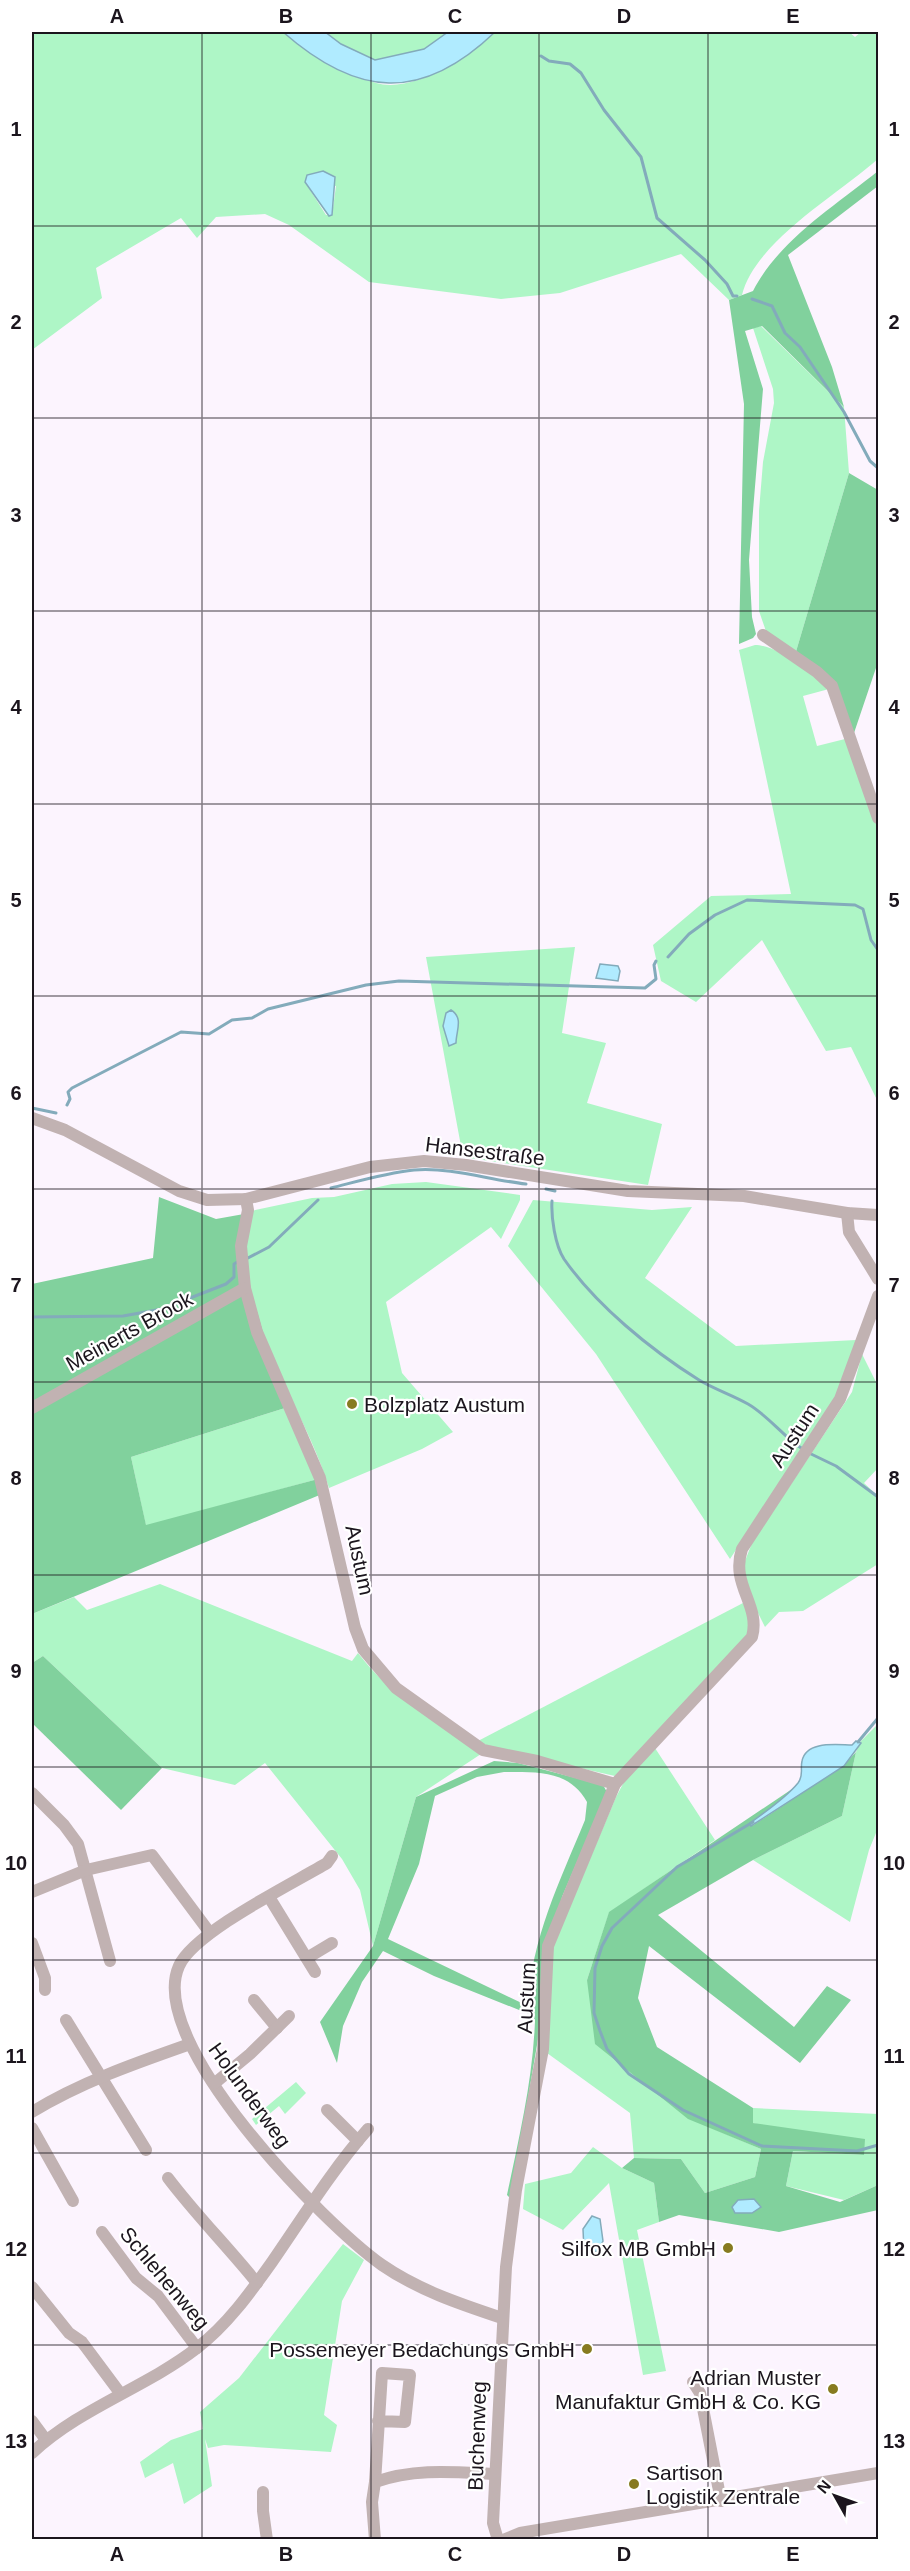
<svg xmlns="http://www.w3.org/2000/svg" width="910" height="2571" font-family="Helvetica,sans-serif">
	<rect width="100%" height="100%" fill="#fcf4fe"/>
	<g fill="#aef6c6" fill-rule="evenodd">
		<path d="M32 32H283C300 47 318 55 338 65 350 71 363 79 376 83 413 94 470 56 495 32H849L855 37 861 32H878V159C837 195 755 242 742 295L729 300 681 254 560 293 501 299 369 282 289 225 265 214 216 217 197 238 181 218 96 268 102 298 32 350ZM305 182 336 186 332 215H326Z"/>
		<path d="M325 32H448L424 49 375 60 341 44Z"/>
		<path d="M761 326 844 407 849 473 795 655 767 634 759 611V511L763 462 774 403 773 389 753 328Z"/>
		<path d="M755 645C776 645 815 672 829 689L803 696 817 746 849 738 878 830V1102L851 1047 826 1051 762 940 696 1002 661 981 653 945 711 896 791 894 739 650Z"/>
		<path d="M575 947 562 1033 606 1043 587 1103 662 1124 648 1185 463 1157 426 957Z"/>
		<path d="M426 1182 520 1195V1200L501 1239 491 1227 386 1302 402 1373 453 1432 422 1449 329 1488C304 1406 245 1336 244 1247 243 1235 249 1222 251 1211L312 1198 334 1197 392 1184Z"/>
		<path d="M533 1200 652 1210 692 1207 645 1278 736 1346 856 1340 843 1387 730 1559 596 1354 508 1246Z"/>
		<path d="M862 1354 878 1386V1468L864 1483 878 1496V1564L803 1611 779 1612 765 1627 751 1599 743 1566 752 1543 852 1392Z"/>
		<path d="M285 1408 318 1479 146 1526 131 1457Z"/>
		<path d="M160 1584 352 1661 358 1653C393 1699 436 1721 481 1754L416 1797 373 1946 360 1890 342 1859 265 1763 235 1785 162 1768 43 1656 32 1663V1614L74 1597 87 1610Z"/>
		<path d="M743 1603 753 1626 750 1636 615 1776 492 1748 478 1741Z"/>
		<path d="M878 1724V1828L869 1850 850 1922 753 1860 842 1816 856 1752 860 1742Z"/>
		<path d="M655 1748 715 1840 609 1913 587 1980 688 2118 761 2149 755 2177 705 2193 681 2159 634 2158 630 2113 547 2053 553 1946 616 1797 624 1782Z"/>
		<path d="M296 2082 306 2093 285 2114 279 2106 256 2125 252 2119Z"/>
		<path d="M753 2108 878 2114V2185L844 2200 786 2186 793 2151 864 2155 753 2123Z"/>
		<path d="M593 2147 622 2168 654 2183 659 2222 637 2230 666 2371 643 2375 609 2183 563 2230 523 2209 525 2184 571 2173Z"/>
		<path d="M343 2244 364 2260 342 2301 324 2415 337 2425 331 2452 224 2445 208 2448 205 2439 212 2486 184 2504 173 2463 145 2478 140 2462 171 2440 203 2429 200 2412 239 2378Z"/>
	</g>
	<g fill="#81d19d" fill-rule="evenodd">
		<path d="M878 171V186L788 255 832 367 844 407 762 326 745 331 763 389 749 560 752 617 756 634 753 638 739 644 744 404 729 300 753 291C779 240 835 206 878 171Z"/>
		<path d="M849 473 878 490V662L854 733 843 704 795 655Z"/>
		<path d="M159 1197 216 1219 244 1214 238 1246 285 1408 131 1457 146 1525 318 1479 322 1494 32 1614V1284L153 1258Z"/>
		<path d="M43 1656 162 1768 121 1810 32 1723V1663Z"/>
		<path d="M856 1752 842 1816 753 1860 658 1915 794 2027 827 1986 851 2000 800 2063 649 1946 638 1998 657 2047 753 2108V2123L865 2139 864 2155 793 2151 786 2186 840 2202 878 2185V2210L779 2232 679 2215 659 2222 654 2183 622 2168 634 2158 681 2159 705 2193 755 2177 761 2149 688 2119 595 2044 587 1980 609 1912 795 1787 752 1826 843 1766Z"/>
		<path d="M494 1761 518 1763 603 1785 607 1792 562 1897 511 2199 507 2195C519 2138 533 2079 535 2020L529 2014 434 1976 383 1951 362 1982 343 2026 337 2063 320 2022 373 1946 416 1797ZM504 1772C538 1772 569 1770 587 1802L585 1820C560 1881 531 1939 528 2006L388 1939 419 1864 435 1796 477 1777Z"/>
	</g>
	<g fill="#b0ebff" stroke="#83abbb" stroke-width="1.5">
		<path d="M283 32H325L341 44 375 60 424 49 448 32H495C421 103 357 97 283 32Z"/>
		<path d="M323 171 335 177 332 215 329 216 305 182 307 175Z"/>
		<path d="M600 964 618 966 620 971 618 981 596 978Z"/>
		<path d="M451 1010C464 1018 456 1031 456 1043L449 1046 443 1026 446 1013Z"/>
		<path d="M856 1741 861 1743 844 1766 751 1826 750 1823C766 1811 785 1799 798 1783 804 1775 800 1770 802 1761 806 1740 838 1745 852 1745Z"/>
		<path d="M754 2199 761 2207 752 2213H735L732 2207 738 2200Z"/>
		<path d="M592 2216 600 2219 603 2241 598 2251 587 2252 584 2251 583 2229Z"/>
	</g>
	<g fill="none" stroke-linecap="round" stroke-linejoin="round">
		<g stroke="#83abbb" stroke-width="3">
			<path d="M541 56 549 61 570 64 581 73 604 110 641 157 657 218 705 260 727 284 733 296H737"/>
			<path d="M752 299 772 306 785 333 800 347 844 412 870 461 878 468"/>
			<path d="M668 957 689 934 715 915 747 900 855 905 863 909 871 940 878 950"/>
			<path d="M67 1105 70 1099 68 1092 72 1088 181 1032 209 1034 232 1020 252 1018 268 1009 366 985 399 981 645 988 656 979 654 965 656 961"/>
			<path d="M32 1108 56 1113"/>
			<path d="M331 1188C359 1181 386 1173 414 1170 452 1167 489 1180 526 1184"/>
			<path d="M546 1189 555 1191"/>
			<path d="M552 1201C551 1217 555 1245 564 1259 596 1305 651 1350 699 1380 714 1389 732 1395 748 1404 769 1416 783 1437 804 1450"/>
			<path d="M246 1259 269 1247 318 1200"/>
			<path d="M32 1317 123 1316 162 1309 226 1284 234 1277V1264L239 1261"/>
			<path d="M809 1453 836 1466 878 1497"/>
			<path d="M858 1742 878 1718"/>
			<path d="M753 1822 677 1867 612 1928 602 1946 595 1968 594 2013 600 2031 607 2049 629 2074 683 2110 762 2146 857 2151 878 2145"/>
		</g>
		<g stroke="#c1b2b2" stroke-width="12">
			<path d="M763 635 817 672 832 686 878 818"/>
			<path d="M32 1118 65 1130 179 1191 207 1200 246 1199 370 1167 424 1161 466 1165 628 1191 744 1196 847 1213 878 1215"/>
			<path d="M246 1199 248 1210 241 1246 245 1288 257 1332 320 1478 355 1628 363 1649 396 1688 483 1750 537 1761 615 1784"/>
			<path d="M847 1213 849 1232 878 1279"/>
			<path d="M32 1408 245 1288"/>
			<path d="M32 1793 64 1825 78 1844 110 1961"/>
			<path d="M332 1856 327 1863C292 1884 194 1932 179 1966 145 2042 323 2223 382 2265 418 2290 460 2304 502 2318"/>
			<path d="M32 1892 86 1870 152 1855 210 1933"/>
			<path d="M269 1897 315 1972"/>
			<path d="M32 1943 45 1978V1990"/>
			<path d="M307 1958 332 1943"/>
			<path d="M254 2000 277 2028"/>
			<path d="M66 2020 146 2150"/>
			<path d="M215 2083 250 2054 289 2016"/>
			<path d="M327 2110 358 2141"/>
			<path d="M32 2112C81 2082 136 2063 190 2044"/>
			<path d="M32 2128 73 2201"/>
			<path d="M168 2178C196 2215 228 2247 257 2283"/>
			<path d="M102 2232 136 2278 158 2296 197 2348"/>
			<path d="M32 2287 69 2333 82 2342 120 2393"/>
			<path d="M693 2382 700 2393 721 2501"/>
			<path d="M32 2421 46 2440"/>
			<path d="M32 2453C80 2408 145 2388 197 2348 227 2325 250 2293 272 2262 303 2217 332 2170 368 2129"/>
			<path d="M375 2482 382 2373 410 2375 405 2422 378 2421"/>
			<path d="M263 2492V2511L267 2540"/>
			<path d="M375 2540 372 2502 375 2482C415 2468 453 2472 495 2474"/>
			<path d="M498 2540 493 2523 506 2267 516 2190 543 2049 548 1946 615 1784 752 1637C761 1605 730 1585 742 1549L840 1399 878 1296"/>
			<path d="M503 2540 520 2533 878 2473"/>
		</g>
	</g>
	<path fill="none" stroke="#1b151d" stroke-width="1.5" stroke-opacity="0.55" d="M202 32V2540M371 32V2540M539 32V2540M708 32V2540M32 226H878M32 418H878M32 611H878M32 804H878M32 996H878M32 1189H878M32 1382H878M32 1575H878M32 1767H878M32 1960H878M32 2153H878M32 2345H878"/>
	<g fill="#877b20" stroke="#fff" stroke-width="2">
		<circle cx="352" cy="1404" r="6"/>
		<circle cx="728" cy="2248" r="6"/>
		<circle cx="587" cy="2349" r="6"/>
		<circle cx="833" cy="2389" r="6"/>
		<circle cx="634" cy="2484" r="6"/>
	</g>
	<g text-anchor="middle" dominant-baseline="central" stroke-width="4.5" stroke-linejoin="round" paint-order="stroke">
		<g font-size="21" fill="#1b151d" stroke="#fff">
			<text transform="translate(485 1151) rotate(7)">Hansestraße</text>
			<text transform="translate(129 1331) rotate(-29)">Meinerts Brook</text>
			<text transform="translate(794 1435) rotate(-57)">Austum</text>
			<text transform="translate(360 1560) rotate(78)">Austum</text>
			<text transform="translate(526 1998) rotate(-87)">Austum</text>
			<text transform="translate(250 2095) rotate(54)">Holunderweg</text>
			<text transform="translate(165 2278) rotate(50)">Schlehenweg</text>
			<text transform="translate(477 2436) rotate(-88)">Buchenweg</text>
		</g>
		<g font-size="21" fill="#1b151d" stroke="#fff" text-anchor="end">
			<text x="364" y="1404" text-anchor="start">Bolzplatz Austum</text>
			<text x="716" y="2248">Silfox MB GmbH</text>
			<text x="575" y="2349">Possemeyer Bedachungs GmbH</text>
			<text x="821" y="2377">Adrian Muster<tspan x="821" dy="24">Manufaktur GmbH &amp; Co. KG</tspan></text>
			<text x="646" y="2472" text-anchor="start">Sartison<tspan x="646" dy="24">Logistik Zentrale</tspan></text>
		</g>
	</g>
	<rect width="910" height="2571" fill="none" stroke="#ffffff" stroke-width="66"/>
	<g transform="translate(835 2496) rotate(310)" stroke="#ffffff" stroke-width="4.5" paint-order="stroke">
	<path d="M0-4.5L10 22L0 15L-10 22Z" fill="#1b151d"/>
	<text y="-9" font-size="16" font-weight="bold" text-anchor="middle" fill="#1b151d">N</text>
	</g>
	<rect x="33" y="33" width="844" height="2505" fill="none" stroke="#1b151d" stroke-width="2"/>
	<g font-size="20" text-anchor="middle" font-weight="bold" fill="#1b151d">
		<text x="117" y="23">A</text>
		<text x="286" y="23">B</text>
		<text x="455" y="23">C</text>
		<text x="624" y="23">D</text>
		<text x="793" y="23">E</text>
		<text x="16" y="136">1</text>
		<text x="894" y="136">1</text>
		<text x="16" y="329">2</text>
		<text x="894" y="329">2</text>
		<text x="16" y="522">3</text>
		<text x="894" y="522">3</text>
		<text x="16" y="714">4</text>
		<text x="894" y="714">4</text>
		<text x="16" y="907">5</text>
		<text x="894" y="907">5</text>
		<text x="16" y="1100">6</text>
		<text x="894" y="1100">6</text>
		<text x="16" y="1292">7</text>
		<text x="894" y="1292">7</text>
		<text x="16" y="1485">8</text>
		<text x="894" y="1485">8</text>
		<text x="16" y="1678">9</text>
		<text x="894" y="1678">9</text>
		<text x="16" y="1870">10</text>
		<text x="894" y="1870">10</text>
		<text x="16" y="2063">11</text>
		<text x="894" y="2063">11</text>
		<text x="16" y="2256">12</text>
		<text x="894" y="2256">12</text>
		<text x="16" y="2448">13</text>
		<text x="894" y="2448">13</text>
		<text x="117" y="2561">A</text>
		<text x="286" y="2561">B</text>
		<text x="455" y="2561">C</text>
		<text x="624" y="2561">D</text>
		<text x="793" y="2561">E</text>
	</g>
</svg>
